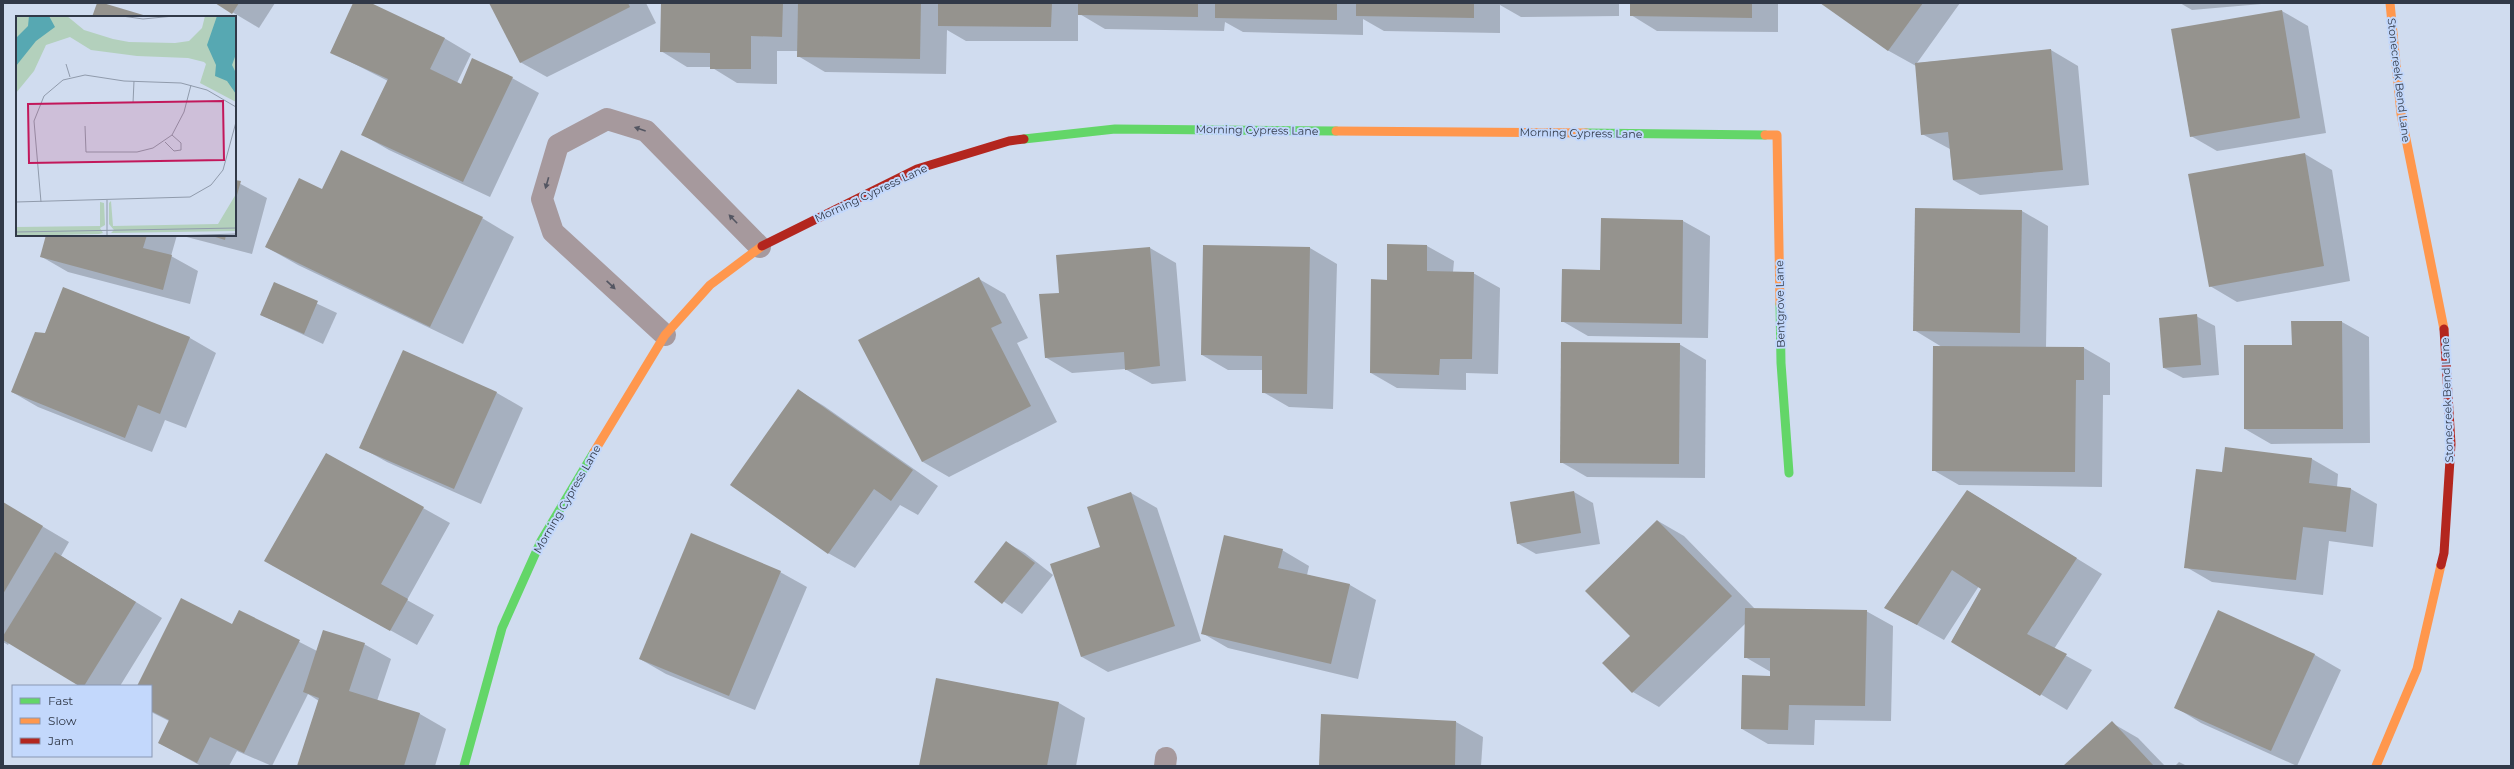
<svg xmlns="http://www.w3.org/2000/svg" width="2514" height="769" font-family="Montserrat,sans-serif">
	<rect width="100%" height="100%" fill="#d0dcef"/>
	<g fill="#0003">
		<path d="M217 3H275L259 28Z"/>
		<path d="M354 3H368L444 38 471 54 457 83 461 85 512 78 539 93 490 197 389 150 363 135 388 81 331 52Z"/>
		<path d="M490 3H646L656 23 547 77 520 62Z"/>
		<path d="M662 3H1619V16L1521 17 1500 5V33L1384 31 1363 19V35L1243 32 1225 22 1224 31 1105 29 1078 13V41H966L947 30 946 74 825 72 798 56V51H777V84L737 83 711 67H687L661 51Z"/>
		<path d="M1631 3H1778V32L1657 31 1631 15Z"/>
		<path d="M1822 3H1960L1917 63 2051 50 2078 66 2089 185 1980 195 1953 180 1950 149 1922 134 1916 66 1889 51Z"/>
		<path d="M2180 3H2273L2192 10Z"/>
		<path d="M2282 11 2308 26 2326 133 2217 151 2191 136Z"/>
		<path d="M2305 154 2332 170 2350 281 2237 302 2210 286Z"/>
		<path d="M235 181 267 198 252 254 179 235H235Z"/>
		<path d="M2022 211 2048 226 2046 348H2084L2110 363V395H2103L2102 487 1959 485 1933 470 1942 347 1914 330Z"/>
		<path d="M482 218 514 237 463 344 298 265 266 247Z"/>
		<path d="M1602 219 1683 221 1710 236 1708 338 1588 336 1562 321 1601 271Z"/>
		<path d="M47 235H177L171 256 198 271 190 304 68 272 42 257Z"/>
		<path d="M1388 245 1427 246 1454 261 1453 272 1473 273 1500 288 1498 374 1466 373V390L1397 388 1371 373 1388 281Z"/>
		<path d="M1204 246 1310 248 1337 264 1333 409 1289 407 1263 392V370H1228L1202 355Z"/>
		<path d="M1150 248 1176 263 1186 381 1152 384 1125 369 1072 373 1045 357 1060 294Z"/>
		<path d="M979 279 1005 294 1028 338 1017 343 1057 422 949 477 923 462 860 340Z"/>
		<path d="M275 284 337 313 323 344 261 315Z"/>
		<path d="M64 288 190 338 216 353 186 428 165 420 152 452 38 407 12 392 45 334Z"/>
		<path d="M2196 316 2215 326 2219 375 2183 378 2164 368Z"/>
		<path d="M2292 322H2342L2369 337 2370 443 2271 444 2245 429 2293 346Z"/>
		<path d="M1679 344 1706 360 1705 478 1587 477 1561 462Z"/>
		<path d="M404 351 497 393 523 408 481 504 387 462 360 447Z"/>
		<path d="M798 390 824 406 938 486 918 515 900 505 855 568 828 553Z"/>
		<path d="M326 454 450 523 407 600 434 615 417 645 292 576Z"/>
		<path d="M2312 459 2338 474 2337 487 2351 489 2377 504 2373 547 2329 541 2323 595 2212 582 2186 567 2223 473Z"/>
		<path d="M1968 491 2102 574 2054 649 2092 670 2067 710 1952 641 1982 588 1979 586 1944 640 1885 607Z"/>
		<path d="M1574 492 1593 503 1600 544 1536 554 1517 543 1511 503Z"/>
		<path d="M1131 493 1157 508 1201 641 1108 672 1082 657 1102 548Z"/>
		<path d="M3 503 69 542 61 556 162 618 120 686H81L9 643 8 645 3 642Z"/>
		<path d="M1658 521 1684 536 1755 609 1866 611 1893 626 1891 721 1815 720 1814 745 1768 744 1742 729 1771 677V672L1745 657 1746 623 1659 707 1633 692 1632 636Z"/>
		<path d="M1006 542 1025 553 1053 575 1022 614 975 582Z"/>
		<path d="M1282 550 1309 566 1307 575 1350 585 1376 600 1358 679 1228 648 1202 633Z"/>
		<path d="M780 572 807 587 755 710 666 674 640 659Z"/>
		<path d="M239 611 317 651 364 644 391 659 377 701 420 714 446 729 435 766H298L319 701 308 694 272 766 237 751 229 766H201L159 743 169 721 151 712V686H138L233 625Z"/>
		<path d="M2219 612 2315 655 2341 670 2297 766 2201 723 2175 707Z"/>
		<path d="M937 679 1059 703 1085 718 1076 766H920Z"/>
		<path d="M1322 715 1456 722 1483 737 1481 766H1320Z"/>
		<path d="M2112 723 2138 738 2165 766H2065Z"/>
		<path d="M2179 762 2187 766H2175Z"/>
	</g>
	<g fill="#95938e">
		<path d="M97 3H103L150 17H92Z"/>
		<path d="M215 3H239L232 14Z"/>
		<path d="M353 3H371L445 38 430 69 461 84 472 58 513 77 463 182 361 135 388 79 330 53Z"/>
		<path d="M489 3H628L630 7 520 63Z"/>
		<path d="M661 3H783L782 37 751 36V69H710V53L660 52Z"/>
		<path d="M798 3H921L920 59 797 57Z"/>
		<path d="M938 3H1052L1051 27 938 26Z"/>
		<path d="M1078 3H1198V17L1078 15Z"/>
		<path d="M1215 3H1337V20L1215 18Z"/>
		<path d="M1356 3H1474V18L1356 16Z"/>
		<path d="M1630 3H1752V18L1630 16Z"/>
		<path d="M1820 3H1923L1888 51Z"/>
		<path d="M2282 10 2300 118 2190 137 2171 29Z"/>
		<path d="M2051 49 2063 170 1953 180 1948 132 1921 135 1915 63Z"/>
		<path d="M341 150 483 217 430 327 265 247 299 178 322 189Z"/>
		<path d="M2305 153 2324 266 2209 287 2188 174Z"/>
		<path d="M235 180 241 181 235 202Z"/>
		<path d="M1915 208 2022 210 2020 333 1913 331Z"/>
		<path d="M1601 218 1683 220 1682 324 1561 322 1562 269 1600 270Z"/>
		<path d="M46 235H147L143 248 172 255 163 290 40 257Z"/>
		<path d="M209 235H226L225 240Z"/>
		<path d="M1387 244 1427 245V271L1474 272 1472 359H1440L1439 375 1370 373 1371 279 1387 280Z"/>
		<path d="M1203 245 1310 247 1307 394 1262 393V356L1201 355Z"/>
		<path d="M1150 247 1160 366 1125 370 1124 352 1045 358 1039 294 1059 293 1056 255Z"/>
		<path d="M979 277 1002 323 991 328 1031 406 922 462 858 340Z"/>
		<path d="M274 282 318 301 304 334 260 315Z"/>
		<path d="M63 287 190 337 160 414 138 405 125 438 11 392 35 332 45 333Z"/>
		<path d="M2197 314 2201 365 2163 368 2159 318Z"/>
		<path d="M2291 321H2342L2343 429H2244V345H2292Z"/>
		<path d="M1561 342 1680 343 1679 464 1560 463Z"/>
		<path d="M1933 346 2084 347V380H2076L2075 472 1932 471Z"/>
		<path d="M403 350 497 392 454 489 359 448Z"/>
		<path d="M798 389 913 470 891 501 874 489 828 554 730 485Z"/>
		<path d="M2225 447 2312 458 2309 483 2351 488 2346 532 2303 527 2296 580 2184 568 2196 469 2222 472Z"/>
		<path d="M326 453 424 507 381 584 408 599 390 631 264 561Z"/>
		<path d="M1967 490 2077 558 2027 634 2067 654 2040 696 1951 642 1981 589 1952 570 1917 625 1884 608Z"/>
		<path d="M1574 491 1581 533 1517 544 1510 502Z"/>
		<path d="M1131 492 1175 626 1081 657 1050 564 1100 547 1087 507Z"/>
		<path d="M3 502 43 526 3 594Z"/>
		<path d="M1657 520 1732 596 1632 693 1602 663 1630 636 1585 591Z"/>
		<path d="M691 533 781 571 729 696 639 659Z"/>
		<path d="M1224 535 1283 549 1278 568 1350 584 1331 664 1201 634Z"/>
		<path d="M1006 541 1035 563 1002 604 974 582Z"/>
		<path d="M55 552 136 602 84 686H79L3 640V636Z"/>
		<path d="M181 598 232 624 239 610 300 640 244 753 210 737 197 763 158 743 169 720 151 711V686H137Z"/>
		<path d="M1745 608 1867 610 1865 706 1789 705 1788 730 1741 729 1742 675 1770 676V658H1744Z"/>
		<path d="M2218 610 2315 654 2271 751 2174 708Z"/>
		<path d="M323 630 365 643 349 691 420 713 404 766H297L319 698 303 692Z"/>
		<path d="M936 678 1059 702 1047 766H919Z"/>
		<path d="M1321 714 1456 721 1455 766H1319Z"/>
		<path d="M2112 721 2154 766H2063Z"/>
	</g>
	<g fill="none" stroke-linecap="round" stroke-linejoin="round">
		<g stroke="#a6999d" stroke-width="22">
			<path d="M665 335 553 232 542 199 558 145 607 119 646 131 760 247"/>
			<path d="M1165 766 1166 758"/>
		</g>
		<g stroke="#63d668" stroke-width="9">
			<path d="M1586 133 1765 135"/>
			<path d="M1024 139 1115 129 1336 131"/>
			<path d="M1780 304 1781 363 1789 473"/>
			<path d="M464 766 502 628 541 541 594 452"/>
		</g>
		<g stroke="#ff974d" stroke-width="9">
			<path d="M2390 3 2401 114 2444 329"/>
			<path d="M1336 131 1586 133"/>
			<path d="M1765 135H1777L1780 304"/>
			<path d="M594 452 665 335 710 285 762 246"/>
			<path d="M2376 766 2417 669 2441 565"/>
		</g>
		<g stroke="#b3261e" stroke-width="9">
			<path d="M762 246 917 169 1009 141 1024 139"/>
			<path d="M2441 565 2444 553 2451 444 2444 329"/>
		</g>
	</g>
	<defs><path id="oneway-solid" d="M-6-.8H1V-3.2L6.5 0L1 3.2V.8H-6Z"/></defs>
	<g fill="#545662">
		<use href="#oneway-solid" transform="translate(640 129) rotate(-161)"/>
		<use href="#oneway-solid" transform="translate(547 183) rotate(106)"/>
		<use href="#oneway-solid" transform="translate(733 219) rotate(-134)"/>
		<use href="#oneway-solid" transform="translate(611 285) rotate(43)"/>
	</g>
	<g text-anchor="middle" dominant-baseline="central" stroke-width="4" stroke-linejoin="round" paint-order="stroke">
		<g font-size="11" fill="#313948" stroke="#c3d8fc">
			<text transform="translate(2399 80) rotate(83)">Stonecreek Bend Lane</text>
			<text transform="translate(1257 130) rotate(1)">Morning Cypress Lane</text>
			<text transform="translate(1581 133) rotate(1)">Morning Cypress Lane</text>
			<text transform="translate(871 193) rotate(-25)">Morning Cypress Lane</text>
			<text transform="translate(1780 304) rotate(-91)">Bentgrove Lane</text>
			<text transform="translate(2447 400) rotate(-92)">Stonecreek Bend Lane</text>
			<text transform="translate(567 499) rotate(-60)">Morning Cypress Lane</text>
		</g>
	</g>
	<g transform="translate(16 16)">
		<rect width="220" height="220" fill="#d0dcef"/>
		<path d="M0 0H51L68 14 97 23 113 26 159 27 173 25 186 12 189 0H220V86L184 67 190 48 188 46 172 42 121 40 75 34 54 21 30 29 18 55 0 77ZM220 178V215L95 217 98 214 93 208V187L95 185 97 210 202 208ZM84 186 88 187 89 209 84 212 87 217 83 218 0 220V211L84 210Z" fill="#b3d0bc"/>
		<path d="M13 0H33L39 11 20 25 0 50V22L12 10ZM201 0H220V38L216 49 220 57V78L211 65 199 60 200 49 191 29Z" fill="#57a8b2"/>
		<path fill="none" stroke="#909bac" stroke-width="1" d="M106 0 127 3 158 0M50 48 54 61M117 87 118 65M69 110 70 136H121L137 132 156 119 168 96 175 69M149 126 158 135 165 134V127L156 119M91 184V220M0 186 174 181 195 169 207 154 220 106M25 186 18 105 28 80 47 64 69 59 108 65 165 67 191 74 220 91M0 216 220 212M155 220 220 218"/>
		<path fill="#c2185b" fill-opacity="0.15" stroke="#c2185b" stroke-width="2" d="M207 85 208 144 13 147 12 88Z"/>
		<rect width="220" height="220" fill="none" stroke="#313948" stroke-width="2"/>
	</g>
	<rect width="2514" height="769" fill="none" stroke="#313948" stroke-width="8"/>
	<rect x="12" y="685" width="140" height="72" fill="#c3d8fc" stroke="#8998b4"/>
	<rect x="20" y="698" width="20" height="6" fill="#63d668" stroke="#8998b4"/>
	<text x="48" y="705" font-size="12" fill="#313948">Fast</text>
	<rect x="20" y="718" width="20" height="6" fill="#ff974d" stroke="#8998b4"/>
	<text x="48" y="725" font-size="12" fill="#313948">Slow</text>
	<rect x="20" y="738" width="20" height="6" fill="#b3261e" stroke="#8998b4"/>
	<text x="48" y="745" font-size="12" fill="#313948">Jam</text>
</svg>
